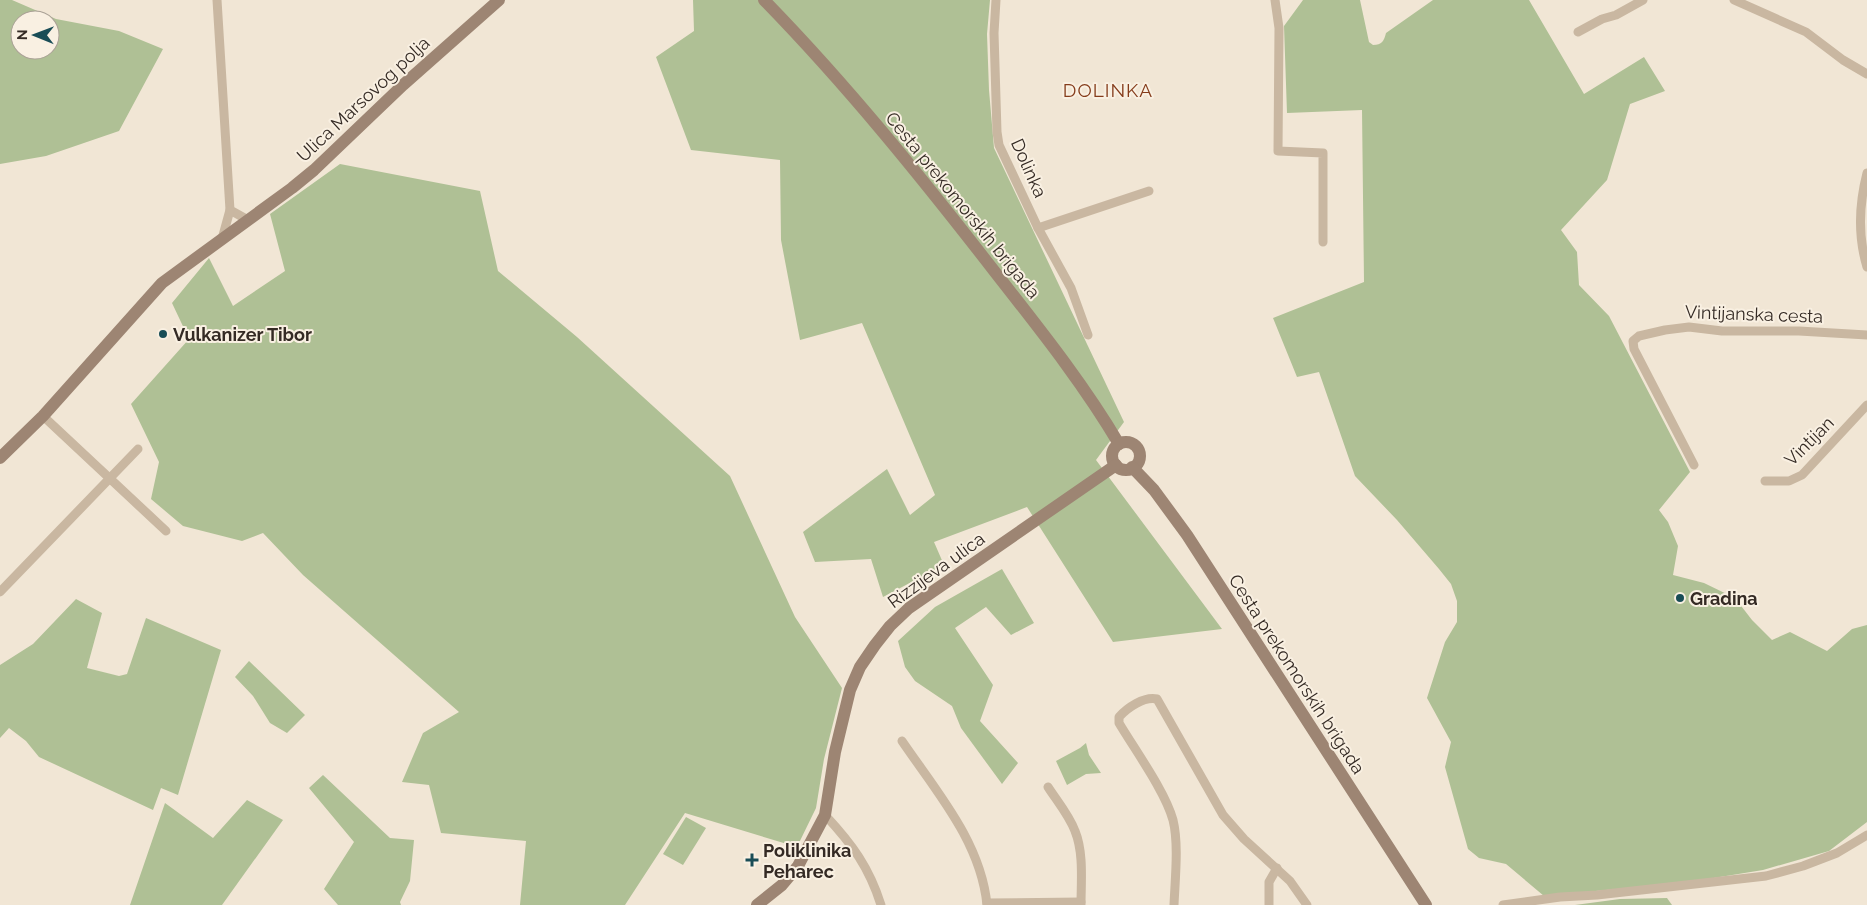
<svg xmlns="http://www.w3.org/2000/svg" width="1867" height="905" font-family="Raleway,sans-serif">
	<rect width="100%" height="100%" fill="#f1e6d5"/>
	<g fill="#afc095" fill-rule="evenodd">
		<path d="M0 0H12L56 19 119 31 163 49 119 131 46 156 0 164ZM20 20H50V50H20Z"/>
		<path d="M693 0H990L987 34 989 90 994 148 1124 422 1096 460 1222 629 1113 642 1027 507 934 542 944 565 883 597 871 559 815 562 803 532 887 469 910 515 935 495 862 323 800 340 781 240 780 160 691 150 656 57 694 31Z"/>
		<path d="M1303 0H1360L1369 42 1373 45C1382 45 1384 41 1386 33L1433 0H1529L1584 94 1644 57 1665 91 1630 104 1607 180 1561 230 1577 252 1579 285 1609 316 1690 472 1659 510 1668 522 1678 546 1673 575 1704 583 1735 598 1752 620 1772 640 1790 632 1827 651 1852 629 1867 625V822L1829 851 1763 870 1689 882 1544 896 1506 864 1479 858 1468 849 1445 767 1451 742 1427 698 1445 642 1457 622V601L1451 584 1439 569 1397 520 1355 476 1319 372 1297 377 1273 318 1364 282 1362 110 1287 113 1284 26Z"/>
		<path d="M340 164 480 191 498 271 577 337 730 476 795 617 842 688 824 759 816 808 797 847 685 813 625 905H520L526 841 441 833 429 785 402 782 423 733 459 712 303 575 263 533 242 541 183 526 151 499 159 462 131 404 189 339 172 303 209 258 233 306 285 271 270 214Z"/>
		<path d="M1002 569 1034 623 1011 635 986 607 955 628 993 685 980 721 1018 763 1002 784 961 728 952 706 915 681 905 667 898 641 935 607Z"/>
		<path d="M76 599 102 613 87 668 119 676 127 674 146 618 221 650 178 795 161 788 153 810 39 757 26 741 9 728 0 738V665L33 644Z"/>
		<path d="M249 661 305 715 287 733 270 723 253 696 235 677Z"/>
		<path d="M1086 743 1089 755 1101 773 1086 774 1067 785 1056 761 1080 748Z"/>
		<path d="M323 775 390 838 414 840 410 881 400 902 401 905H338L324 889 354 842 309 788Z"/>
		<path d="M247 800 283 820 222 905H130L165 803 213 838Z"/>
		<path d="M686 817 706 828 683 865 663 854Z"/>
		<path d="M1667 898 1672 905H1575L1620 899Z"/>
	</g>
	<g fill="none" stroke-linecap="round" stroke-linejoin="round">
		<g stroke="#c9b7a1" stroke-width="9">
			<path d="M217 0 230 210 248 220"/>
			<path d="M996 0 994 33 997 132 999 145 1038 228 1071 288 1088 335"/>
			<path d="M1275 0 1279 28 1278 151 1323 153V242"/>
			<path d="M1734 0 1806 32 1843 60 1867 74"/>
			<path d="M1578 32 1602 19 1616 15 1643 0"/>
			<path d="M1867 173C1859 204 1858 237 1867 267"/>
			<path d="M1038 228 1149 191"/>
			<path d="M222 239 230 210"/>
			<path d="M43 416 166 531"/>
			<path d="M1694 465 1634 349 1633 341 1639 336 1665 330 1689 327 1722 331H1799L1867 335"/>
			<path d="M1765 481H1789L1802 475 1867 405"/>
			<path d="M0 592 138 449"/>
			<path d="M902 741C936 791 981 842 987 905"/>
			<path d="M1048 787C1057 801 1069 815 1075 831 1084 853 1081 882 1081 905"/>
			<path d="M825 815C852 844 869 867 881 905"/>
			<path d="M987 903 1081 902"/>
			<path d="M1174 905C1175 880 1179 844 1173 820 1165 791 1135 750 1119 723V717C1127 708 1144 696 1157 699L1223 815 1244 839 1290 881 1307 905"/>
			<path d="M1269 905V882L1277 868"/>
			<path d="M1503 905 1560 897 1597 895 1766 876 1803 866 1837 853 1867 835"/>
		</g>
		<g stroke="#9d8573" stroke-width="12">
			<path d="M764 0C847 85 922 178 995 272 1038 327 1083 383 1119 444"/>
			<circle cx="1126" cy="456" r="14"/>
			<path d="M0 458 43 416 162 283 292 188 314 170 403 85 499 0"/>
			<path d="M1132 467 1154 490 1187 535 1426 905"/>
			<path d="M757 905 782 885 798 866 825 815 835 752 850 690 860 667 875 645 890 626 909 608 1116 465"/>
		</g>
	</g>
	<g fill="#194d56" stroke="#f9f0e2" stroke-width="2">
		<circle cx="163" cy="334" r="5"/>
		<circle cx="1680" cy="598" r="5"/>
		<path d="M749.5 852.5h5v5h5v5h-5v5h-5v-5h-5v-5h5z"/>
	</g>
	<g text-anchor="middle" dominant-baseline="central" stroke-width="4" stroke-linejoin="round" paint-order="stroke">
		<g font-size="18" fill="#342a24" stroke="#f9f0e2">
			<text transform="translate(363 99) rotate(-43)">Ulica Marsovog polja</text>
			<text transform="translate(1029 168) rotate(66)">Dolinka</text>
			<text transform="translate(963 205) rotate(51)">Cesta prekomorskih brigada</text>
			<text transform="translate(1754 314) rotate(2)">Vintijanska cesta</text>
			<text transform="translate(1809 441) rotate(-45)">Vintijan</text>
			<text transform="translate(936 570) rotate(-36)">Rizzijeva ulica</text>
			<text transform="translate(1297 674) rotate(57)">Cesta prekomorskih brigada</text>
		</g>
		<g font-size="18" font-weight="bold" fill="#342a24" stroke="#f9f0e2" text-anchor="start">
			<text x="173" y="334">Vulkanizer Tibor</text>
			<text x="1690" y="598">Gradina</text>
			<text x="763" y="850">Poliklinika<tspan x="763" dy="21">Peharec</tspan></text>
		</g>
		<g font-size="19" letter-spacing="1" fill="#853c1b" stroke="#f9f0e2">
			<text x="1108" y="90">DOLINKA</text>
		</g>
	</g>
	<g transform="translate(35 35) rotate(271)"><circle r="24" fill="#f9f0e2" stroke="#aaa196"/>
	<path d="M0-4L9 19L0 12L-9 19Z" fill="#194d56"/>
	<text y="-8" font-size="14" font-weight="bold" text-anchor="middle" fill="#342a24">N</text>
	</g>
</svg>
